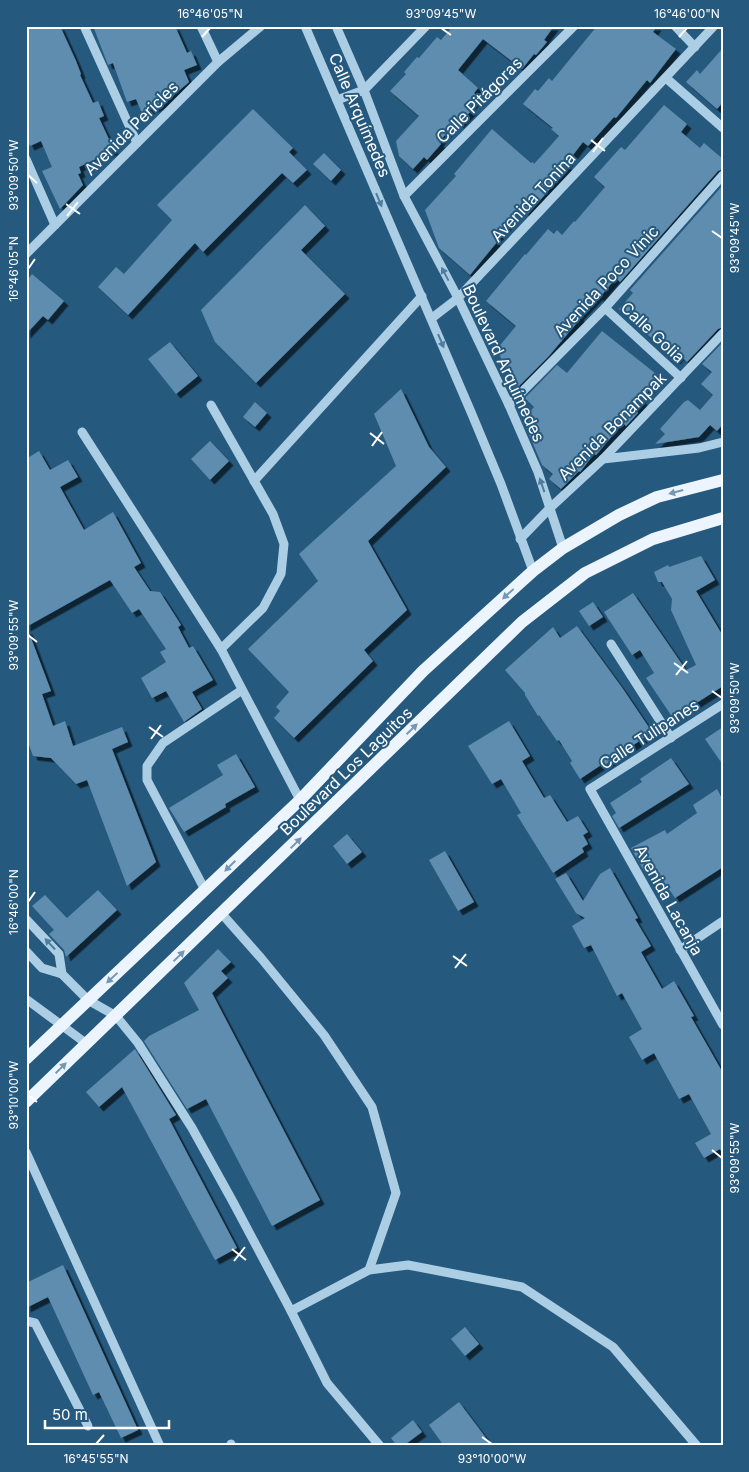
<svg xmlns="http://www.w3.org/2000/svg" width="749" height="1472" font-family="Inter,sans-serif">
	<defs>
		<filter id="shadow"><feDropShadow dx="4.5" dy="4.5" stdDeviation="0" flood-color="#0009"/></filter>
	</defs>
	<rect width="100%" height="100%" fill="#26597e"/>
	<g fill="#5e8daf" filter="url(#shadow)">
		<path d="M26 26H60L76 61 81 74 80 75 93 103 98 101 104 116 99 118 114 150 79 167 81 173 78 174 83 185 60 209 42 171 52 167 41 141 30 146 26 138Z"/>
		<path d="M93 26H175L187 53 191 51 197 65 184 70 189 82 167 101V102L142 113 136 99 127 102 113 63 108 65Z"/>
		<path d="M453 26H554L544 40 547 42 536 55 534 54 522 69 483 39 458 70 478 88 474 93 478 97 469 108 472 110 459 124 457 121 439 142 441 144 427 160 424 157 413 169 399 156 396 141 419 116 390 91 406 74 404 72 417 57 419 58 437 37 441 40Z"/>
		<path d="M597 26H657L653 32 676 49 650 83 647 80 616 118 614 117 588 146 583 142 566 164 569 167 528 214 521 208 495 240 497 242 470 275 439 248 425 210 456 176 454 174 492 129 531 163 533 162 534 164 544 153 559 136 551 129 553 128 523 104 535 89 538 91 549 78 552 81Z"/>
		<path d="M723 48V102L717 109 686 82 697 70 700 74Z"/>
		<path d="M664 105 687 124 681 132 700 148 704 143 723 159V169L718 171 620 282 616 278 600 297 598 296 579 316 581 318 548 357 515 390 497 349 516 326 486 301 525 254 526 255 548 229 554 234 557 230 562 235 574 221 575 222 605 187 594 177 621 147 625 150Z"/>
		<path d="M253 109 293 148 289 152 307 170 293 183 282 173 203 252 195 243 128 315 98 287 116 267 124 274 172 220 157 205Z"/>
		<path d="M324 153 341 170 331 181 313 164Z"/>
		<path d="M723 185V327L718 329 687 362 680 355 676 360 619 309 633 293 630 290Z"/>
		<path d="M305 205 325 226 301 250 345 294 256 383 215 342 201 310Z"/>
		<path d="M32 274 64 301 48 320 43 316 26 334V282Z"/>
		<path d="M602 331 660 377 641 399 643 401 636 410 638 413 626 426 623 423 596 455 594 454 580 472 579 471 561 489 549 479 553 474 542 465 525 425 531 418 527 415 534 407 525 398 557 365 567 373Z"/>
		<path d="M170 342 198 376 176 394 148 359Z"/>
		<path d="M723 342V424L717 431 710 425 699 437 655 444 665 434 660 429 684 402 688 400 700 410 713 395 701 384 712 372 702 364Z"/>
		<path d="M401 389 429 447 446 467 368 541 407 610 364 650 373 661 294 738 274 718 280 711 276 707 289 692 248 649 318 581 299 554 396 466 374 414Z"/>
		<path d="M255 402 267 413 255 427 243 417Z"/>
		<path d="M210 441 229 461 210 480 191 459Z"/>
		<path d="M39 451 50 470 68 460 78 477 60 487 84 530 113 512 141 563 134 567 150 591 160 592 181 625 178 627 189 648 193 646 213 680 192 692 202 709 184 722 166 691 152 698 141 678 166 662 160 652 166 649 139 609 132 613 110 580 26 627V459Z"/>
		<path d="M701 556 715 580 696 591 723 636V686L673 718 646 678 654 673 640 650 632 655 604 612 633 593 686 670 696 665 671 610 672 599 662 582H658L654 572 668 565 669 567Z"/>
		<path d="M593 602 603 617 589 626 579 611Z"/>
		<path d="M577 626 623 689 652 732 605 765 604 763 580 779 570 763 572 761 559 740 557 741 539 715 538 716 525 695V693L505 670 553 627 560 638Z"/>
		<path d="M26 630H28L51 691 42 694 53 726 65 721 73 746 122 727 128 742 112 749 156 862 127 886 87 780 76 784 51 758 33 756 26 737Z"/>
		<path d="M509 721 530 756 522 761 544 798 550 795 567 822 578 816 588 832 583 835 588 844 582 848 584 852 553 873 517 815 521 813 501 779 492 784 468 746Z"/>
		<path d="M723 727V765L705 739Z"/>
		<path d="M236 754 255 787 225 804 226 807 184 832 169 808 223 775 217 765Z"/>
		<path d="M671 758 689 784 619 828 612 816 616 813 610 803 642 782 640 779Z"/>
		<path d="M717 789 723 800V867L675 898 653 866 644 871 631 848 665 830 667 834 697 813 693 805Z"/>
		<path d="M347 834 362 852 347 864 333 846Z"/>
		<path d="M445 851 474 902 458 911 429 860Z"/>
		<path d="M610 868 638 918 635 919 651 946 641 952 662 989 674 981 694 1016 691 1017 723 1073V1155L720 1149 704 1158 695 1143 711 1134 689 1094 679 1099 654 1053 642 1060 629 1037 642 1029 622 993 617 996 591 945 584 948 572 926 585 918 576 913 555 879 566 873 583 901 600 874Z"/>
		<path d="M98 890 117 910 66 957 64 950 49 934 54 930 32 906 45 895 67 918Z"/>
		<path d="M218 949 231 962 221 971 228 978 212 993 320 1200 272 1226 206 1099 187 1109 144 1041 149 1036 199 1010 184 983Z"/>
		<path d="M135 1049 176 1115 169 1119 237 1248 215 1260 122 1087 99 1107 86 1092Z"/>
		<path d="M63 1265 138 1430 121 1438 99 1392 93 1395 48 1297 26 1308V1283Z"/>
		<path d="M465 1327 479 1344 465 1356 451 1339Z"/>
		<path d="M459 1402 492 1446H444L429 1425Z"/>
		<path d="M413 1420 422 1432 403 1446H397L391 1438Z"/>
	</g>
	<g fill="none" stroke-linecap="round" stroke-linejoin="round">
		<g stroke="#accee5" stroke-width="9">
			<path d="M84 26 137 143"/>
			<path d="M201 26 218 62"/>
			<path d="M305 26 471 412 501 484 533 571"/>
			<path d="M336 26 364 90 404 196 458 298 509 405 538 472 563 548"/>
			<path d="M675 26 695 47"/>
			<path d="M666 78 723 128"/>
			<path d="M337 100 364 90 426 26"/>
			<path d="M26 159 55 225"/>
			<path d="M404 196 574 26"/>
			<path d="M26 254 218 62 261 26"/>
			<path d="M605 308 681 378"/>
			<path d="M432 318 458 298 714 26"/>
			<path d="M211 405 273 514 284 544 281 574 263 608 221 649"/>
			<path d="M509 405 605 308 723 175"/>
			<path d="M82 432 221 649 300 800"/>
			<path d="M603 459 699 448 723 442"/>
			<path d="M254 481 422 296"/>
			<path d="M520 539 550 508 603 459 723 333"/>
			<path d="M611 644 671 738"/>
			<path d="M723 704 590 789 723 1025"/>
			<path d="M205 890 147 780V766L163 743 242 690"/>
			<path d="M222 914 261 958 324 1035 372 1107 396 1193 369 1270"/>
			<path d="M26 919 59 954 62 974 88 1000 116 1016 138 1043 192 1128 233 1202 291 1311 327 1383 380 1446"/>
			<path d="M680 950 723 921"/>
			<path d="M26 951 42 968 62 974"/>
			<path d="M26 999 87 1044"/>
			<path d="M26 1152 160 1446"/>
			<path d="M291 1311 369 1270 408 1265 522 1287 613 1347 697 1446"/>
			<path d="M26 1321 35 1323 88 1426"/>
			<path d="M231 1444 232 1446"/>
		</g>
		<g stroke="#ecf5fd" stroke-width="12">
			<path d="M26 1059 300 800 423 671 533 571 563 548 619 515 657 497 723 480"/>
			<path d="M26 1102 522 622 585 573 653 539 723 518"/>
		</g>
	</g>
	<defs><path id="oneway-solid" d="M-6-.8H1V-3.2L6.5 0L1 3.2V.8H-6Z" transform="scale(1.25)"/></defs>
	<g fill="#4e7c9d">
		<use href="#oneway-solid" transform="translate(379 200) rotate(67)"/>
		<use href="#oneway-solid" transform="translate(445 274) rotate(-118)"/>
		<use href="#oneway-solid" transform="translate(441 341) rotate(67)"/>
		<use href="#oneway-solid" transform="translate(542 485) rotate(-109)"/>
		<use href="#oneway-solid" transform="translate(50 944) rotate(-133)"/>
	</g>
	<g fill="#7597b1">
		<use href="#oneway-solid" transform="translate(676 492) rotate(165)"/>
		<use href="#oneway-solid" transform="translate(508 594) rotate(138)"/>
		<use href="#oneway-solid" transform="translate(412 729) rotate(-44)"/>
		<use href="#oneway-solid" transform="translate(296 843) rotate(-44)"/>
		<use href="#oneway-solid" transform="translate(230 866) rotate(136)"/>
		<use href="#oneway-solid" transform="translate(179 956) rotate(-44)"/>
		<use href="#oneway-solid" transform="translate(112 978) rotate(137)"/>
		<use href="#oneway-solid" transform="translate(61 1068) rotate(-44)"/>
	</g>
	<path fill="none" stroke="#fff" stroke-width="2" d="M441 28 451 35M202 37 210 28M679 37 687 28M591 140 605 151M593 152 603 138M28 175 37 183M66 204 80 214M67 216 78 202M712 231 722 238M28 269 35 259M370 433 384 444M372 446 382 432M28 635 37 642M674 663 688 673M676 675 687 661M712 691 722 698M149 727 163 737M151 739 161 725M28 902 35 892M453 956 467 966M455 968 466 954M28 1095 37 1102M712 1150 722 1158M232 1249 246 1260M234 1261 245 1247M482 1437 492 1444M96 1444 104 1435"/>
	<g text-anchor="middle" dominant-baseline="central" stroke-width="4" stroke-linejoin="round" paint-order="stroke">
		<g font-size="16" fill="#fff" stroke="#26597e">
			<text transform="translate(479 100) rotate(-45)">Calle Pitágoras</text>
			<text transform="translate(360 115) rotate(67)">Calle Arquímedes</text>
			<text transform="translate(131 128) rotate(-45)">Avenida Pericles</text>
			<text transform="translate(533 197) rotate(-47)">Avenida Tonina</text>
			<text transform="translate(606 281) rotate(-47)">Avenida Poco Vinic</text>
			<text transform="translate(653 332) rotate(43)">Calle Golia</text>
			<text transform="translate(504 363) rotate(65)">Boulevard Arquímedes</text>
			<text transform="translate(612 426) rotate(-45)">Avenida Bonampak</text>
			<text transform="translate(649 734) rotate(-33)">Calle Tulipanes</text>
			<text transform="translate(346 771) rotate(-44)">Boulevard Los Laguitos</text>
			<text transform="translate(669 900) rotate(61)">Avenida Lacanja</text>
		</g>
	</g>
	<rect width="749" height="1472" fill="none" stroke="#26597e" stroke-width="55"/>
	<path d="M45 1420v8h124v-8" fill="none" stroke="#ffffff" stroke-width="2.5"/>
	<text x="52" y="1420" font-size="15" fill="#ffffff" stroke="#26597e" stroke-width="4" paint-order="stroke">50 m</text>
	<rect x="28" y="28" width="694" height="1416" fill="none" stroke="#fff" stroke-width="2"/>
	<g font-size="12" text-anchor="middle" fill="#fff">
		<text x="210" y="18">16°46'05"N</text>
		<text x="441" y="18">93°09'45"W</text>
		<text x="687" y="18">16°46'00"N</text>
		<text transform="translate(14 175) rotate(-90)" y="4">93°09'50"W</text>
		<text transform="translate(735 238) rotate(-90)" y="4">93°09'45"W</text>
		<text transform="translate(14 269) rotate(-90)" y="4">16°46'05"N</text>
		<text transform="translate(14 635) rotate(-90)" y="4">93°09'55"W</text>
		<text transform="translate(735 698) rotate(-90)" y="4">93°09'50"W</text>
		<text transform="translate(14 902) rotate(-90)" y="4">16°46'00"N</text>
		<text transform="translate(14 1095) rotate(-90)" y="4">93°10'00"W</text>
		<text transform="translate(735 1158) rotate(-90)" y="4">93°09'55"W</text>
		<text x="96" y="1463">16°45'55"N</text>
		<text x="492" y="1463">93°10'00"W</text>
	</g>
</svg>
